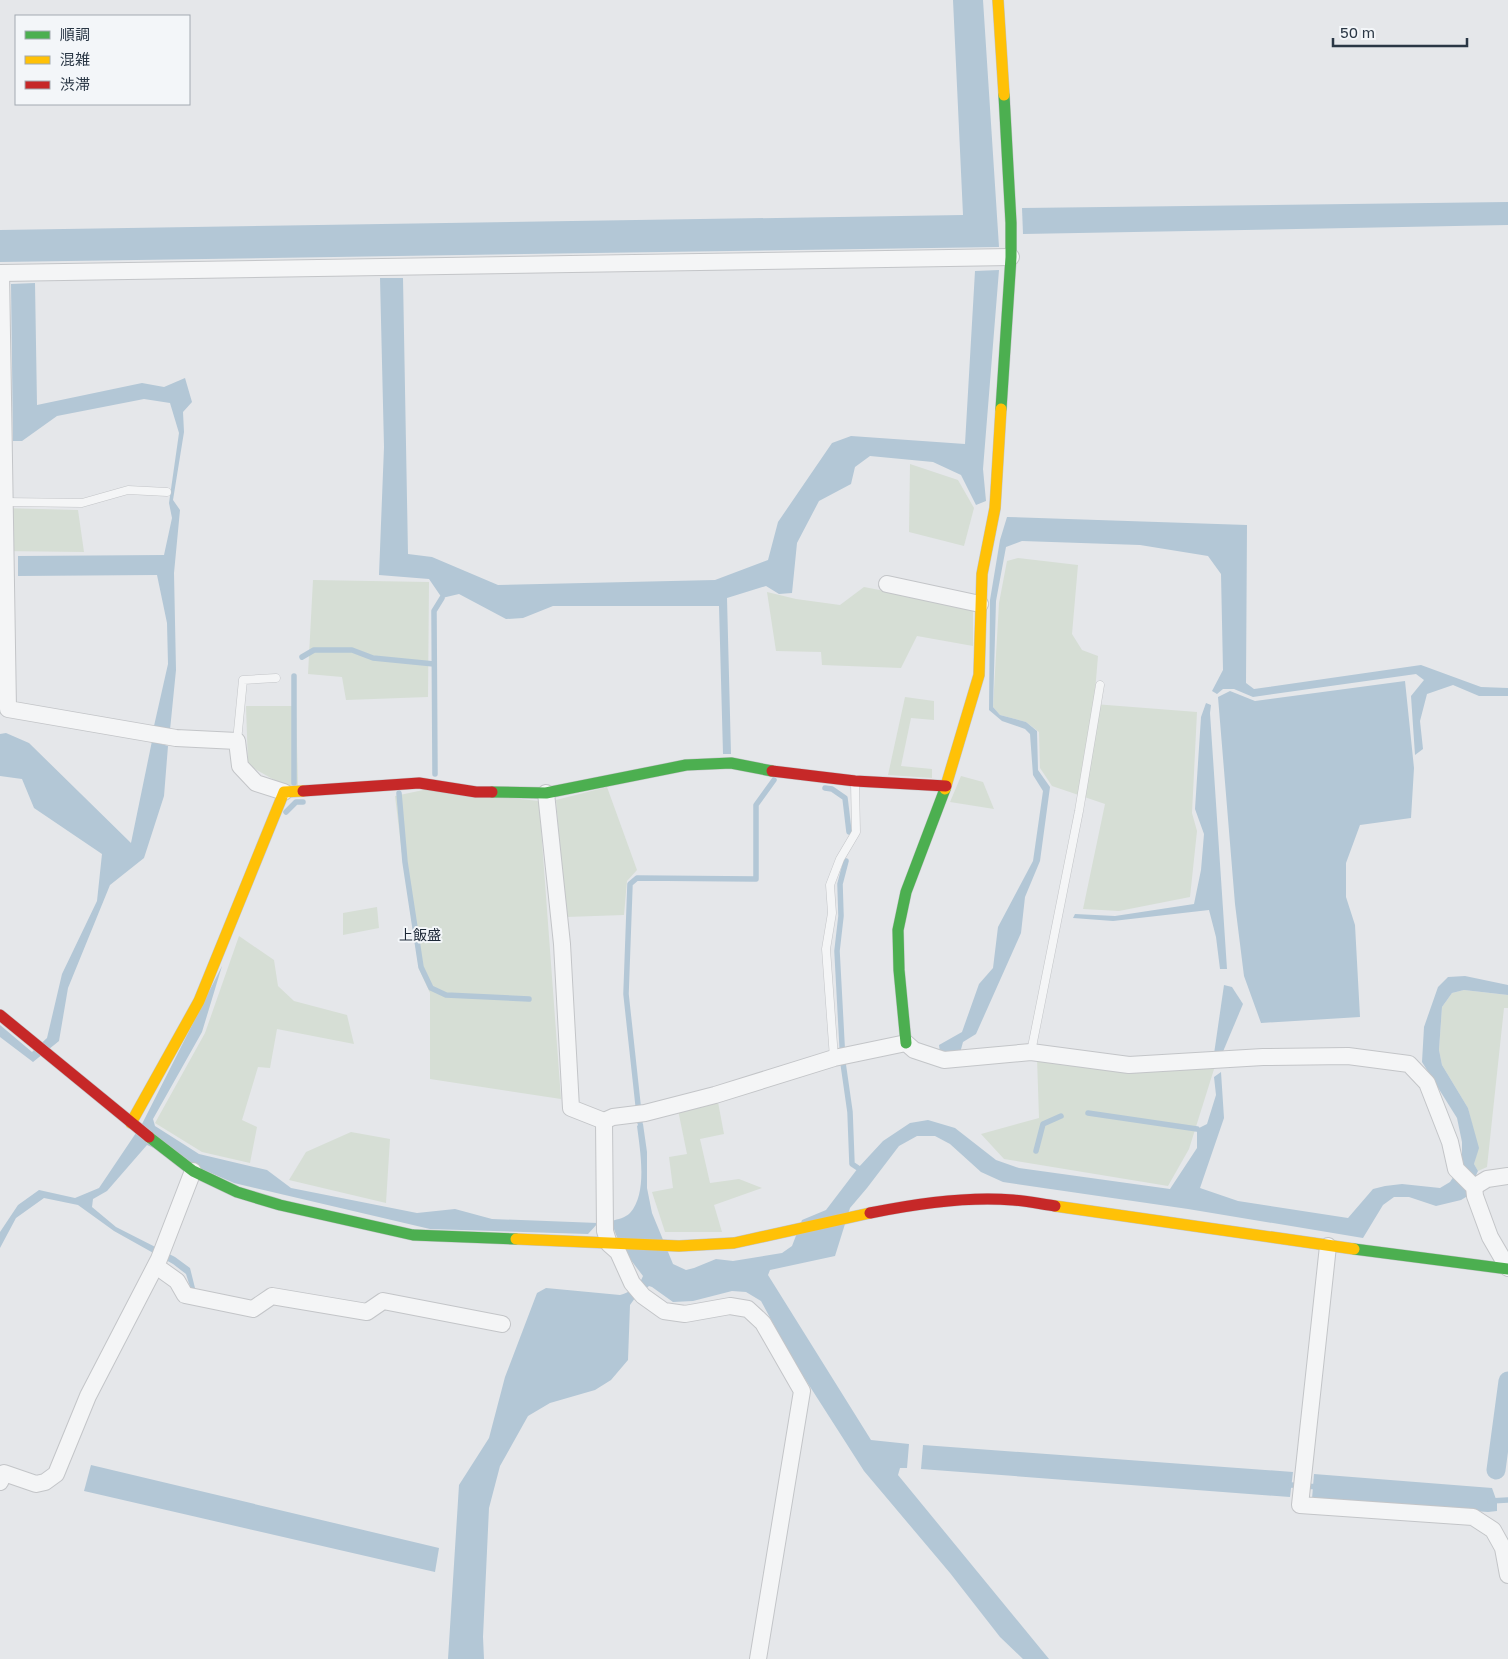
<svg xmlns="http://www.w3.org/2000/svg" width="1508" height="1659" font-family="'Golos Text','Noto Sans JP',sans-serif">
	<rect width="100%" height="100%" fill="#e5e7ea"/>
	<g fill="#d6ded5">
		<path d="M910 464 958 480 974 508 964 546 909 532Z"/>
		<path d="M0 508 78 510 84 552 0 551Z"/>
		<path d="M1018 558 1078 565 1072 634 1082 650 1098 656 1094 704 1197 712 1192 813 1197 831 1190 897 1119 911 1083 909 1105 804 1052 786 1040 768 1039 732 1026 722 1000 715 993 707 999 603 1007 561Z"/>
		<path d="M313 580 429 582 428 697 346 700 342 677 308 674Z"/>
		<path d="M864 587 973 608V646L917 636 901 668 822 665 821 652 776 651 767 592 796 599 840 605Z"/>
		<path d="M905 697 934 701V720L911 718 901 766 932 769V778L888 775Z"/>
		<path d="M246 706H296L298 785 285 786 248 765Z"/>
		<path d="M961 776 983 782 994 809 950 802Z"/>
		<path d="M607 787 637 870 627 881 624 915 566 917 556 800Z"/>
		<path d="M428 789 539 801 561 1099 430 1079V993L419 969 403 862 395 796Z"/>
		<path d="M377 907 379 928 343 935V913Z"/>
		<path d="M239 936 274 960 278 986 294 1001 347 1015 354 1044 277 1029 270 1068 258 1067 242 1120 257 1127 250 1163 202 1152 155 1123 205 1033Z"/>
		<path d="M1464 990 1508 995V1008H1504L1487 1167 1478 1171 1474 1164 1478 1148 1468 1108 1442 1065 1439 1050 1442 1007 1452 993Z"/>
		<path d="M1037 1058 1215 1066 1189 1149 1168 1186 1004 1159 981 1134 1039 1118Z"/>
		<path d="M718 1102 724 1134 700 1139 710 1183 739 1179 762 1188 714 1205 722 1232H665L652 1192 673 1188 669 1157 687 1154 678 1110Z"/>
		<path d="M351 1132 390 1139 386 1203 289 1180 306 1152Z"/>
	</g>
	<g fill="#b3c7d6">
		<path d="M953 0H983L999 247 0 262V230L963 215Z"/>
		<path d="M1508 202V225L1023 234 1022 208Z"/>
		<path d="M999 270 983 469 986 501 976 505 961 475 933 462 870 456 855 467 851 484 819 501 797 543 792 593 779 594 766 586 727 598 731 754H723L719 606H553L523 618 506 619 459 594 442 598 429 579 379 575 384 447 380 278H403L408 554 432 557 498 585 715 580 768 560 778 522 832 443 851 436 965 444 975 271Z"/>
		<path d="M35 283 37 405 142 383 164 387 185 378 192 402 183 412 184 432 173 500 180 510 174 573 176 670 170 730 154 726 168 664 167 623 157 575 18 576V556L164 555 172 518 169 503 179 433 170 403 144 399 57 416 22 441H13L11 284Z"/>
		<path d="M1007 517 1247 525 1246 683 1254 689 1421 665 1481 687 1508 688V696H1479L1453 685 1427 694 1420 721 1423 749 1415 755 1411 696 1424 680 1416 674 1253 697 1234 689H1223L1217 694 1212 691 1223 670 1221 574 1208 556 1140 545 1022 541 1006 547 996 601 993 707 1000 715 1026 722 1037 731 1038 770 1050 787 1040 861 1025 897 1021 933 976 1034 963 1042 960 1053H940L939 1045 962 1032 979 984 993 968 998 927 1033 861 1043 791 1033 775 1030 734 1025 729 1002 721 989 710 990 600 1000 540Z"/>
		<path d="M1405 681 1414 768 1411 818 1360 825 1346 863V897L1355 925 1360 1017 1261 1023 1244 976 1235 904 1218 697 1230 691 1255 701Z"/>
		<path d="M1206 703 1211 705 1210 713 1227 969H1220L1216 937 1209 910 1113 921 1073 918 1075 914 1115 916 1194 904 1201 870 1204 834 1195 809 1201 717Z"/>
		<path d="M6 733 29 743 131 843 152 741 168 746 164 796 144 858 110 885 68 988 59 1041 33 1062 0 1037V1025L32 1052 47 1038 62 974 97 901 102 854 34 808 22 779 0 776V734Z"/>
		<path d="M222 966 202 1032 153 1119 155 1126 199 1154 267 1170 291 1188 417 1213 455 1209 492 1219 598 1223 588 1234 430 1229 234 1183 147 1145 107 1191 93 1199 92 1207 116 1227 175 1257 190 1268 195 1288 192 1293 186 1274 173 1264 114 1231 78 1205 44 1198 16 1218 0 1248V1232L18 1205 39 1190 75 1198 99 1188 142 1124Z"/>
		<path d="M1465 976 1508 985V995L1464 990 1452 993 1442 1007 1439 1050 1442 1065 1468 1108 1479 1148 1474 1164 1478 1171 1466 1197 1461 1200 1436 1206 1409 1197H1394L1383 1205 1363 1238 1188 1209 1003 1182 981 1172 950 1144 935 1136H917L899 1146 867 1188 850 1208 835 1256 770 1270 768 1275 871 1440 909 1444 907 1468H900L898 1475 1049 1659H1023L1000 1637 950 1573 864 1471 791 1357 761 1301 746 1292 732 1291 693 1301 673 1302 652 1287 649 1286 635 1298 630 1305 628 1360 611 1380 595 1390 550 1403 528 1416 500 1466 489 1508 483 1637 484 1659H448L459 1485 489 1438 505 1377 537 1293 546 1288 620 1295C629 1293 640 1285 643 1276 631 1260 615 1241 612 1221 618 1219 625 1218 630 1213 648 1193 640 1150 637 1126L640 1123 643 1124 647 1152V1188L652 1213 673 1264 686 1270 694 1268 716 1259 733 1261 782 1253 792 1246 802 1220 826 1210 858 1168 883 1141 910 1123 928 1120 955 1128 996 1160 1019 1168 1170 1189 1197 1148V1129L1207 1124 1216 1095 1214 1077 1221 1072 1224 1118 1200 1188 1238 1201 1348 1218 1373 1189 1385 1186 1402 1184 1440 1188 1450 1182 1462 1164V1142L1457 1118 1422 1062 1424 1027 1438 987 1448 977Z"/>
		<path d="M1224 985 1232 987 1243 1004 1222 1054H1214Z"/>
		<path d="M923 1445 1293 1472 1290 1497 921 1469Z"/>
		<path d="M91 1465 439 1548 435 1572 84 1491Z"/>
		<path d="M1314 1474 1492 1488 1497 1502V1511L1488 1512 1312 1499Z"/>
	</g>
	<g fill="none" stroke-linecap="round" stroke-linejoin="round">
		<g stroke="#b3c7d6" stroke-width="5.5">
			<path d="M302 657 314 650H352L373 658 434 664"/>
			<path d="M294 676V783"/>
			<path d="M435 774 434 611 442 598"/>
			<path d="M825 788 832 789 845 798 849 832"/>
			<path d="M399 793 405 862 421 967 431 988 446 995 529 999"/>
			<path d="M286 812 296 802H303"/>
			<path d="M846 861 840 884 841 916 837 951 843 1063 850 1112 852 1164 858 1168"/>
			<path d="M1088 1113 1197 1129"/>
			<path d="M640 1123 626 994 630 884 637 878 756 879V805L774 780"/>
			<path d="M1036 1151 1043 1124 1061 1116"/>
			<path d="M1291 1485 1319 1487"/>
			<path d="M1490 1501 1508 1500"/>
		</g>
		<path stroke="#b3c7d6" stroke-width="19" d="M1496 1470 1508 1381"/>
		<defs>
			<g id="lane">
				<path d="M5 502 82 503 128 490 167 492"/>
				<path d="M237 741 243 680 276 678"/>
				<path d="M1031 1052 1079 811 1100 685"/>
				<path d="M834 1058 826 949 832 913 830 885 840 859 856 832 855 783"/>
			</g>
			<g id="street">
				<path d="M0 273 1011 257"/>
				<path d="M1 273 8 709 176 738 237 741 240 766 256 783 284 792"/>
				<path d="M887 584 980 604"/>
				<path d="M546 793 562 944 571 1108 604 1121 613 1117 645 1113 715 1095 834 1058 906 1043 914 1050 944 1060 1031 1052 1129 1065 1263 1057 1348 1056 1409 1064 1427 1083 1450 1142 1456 1169 1474 1187 1475 1196 1490 1237 1508 1268"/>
				<path d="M604 1121 605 1231 609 1244 618 1252 632 1283 643 1296 664 1311 685 1314 730 1306 748 1309 763 1323 802 1391 758 1659"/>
				<path d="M1474 1187 1487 1179 1508 1176"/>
				<path d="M1328 1246 1300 1505 1473 1517 1493 1530 1503 1548 1508 1575"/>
				<path d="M156 1266 177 1281 185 1295 253 1309 272 1296 367 1312 383 1301 502 1324"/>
				<path d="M0 1482 4 1473 36 1484 45 1482 56 1474 88 1396 159 1259 193 1171"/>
			</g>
			<g id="fast">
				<path d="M1001 409 1011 257V223L1004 95"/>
				<path d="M492 792 546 793 686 765 731 763 772 771"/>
				<path d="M906 1043 899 970 898 930 906 892 945 789"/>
				<path d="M149 1137 193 1171 237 1192 280 1205 413 1235 516 1239"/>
				<path d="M1354 1249 1508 1269"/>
			</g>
			<g id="slow">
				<path d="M998 0 1004 95"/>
				<path d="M945 789 979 675 982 574 995 508 1001 409"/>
				<path d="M131 1123 199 1001 284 792 303 791"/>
				<path d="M1055 1206 1354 1249"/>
				<path d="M516 1239 679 1246 734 1243 870 1213"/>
			</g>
			<g id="jam">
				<path d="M772 771 855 781 946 786"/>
				<path d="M303 791 419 783 476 792H492"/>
				<path d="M0 1015 149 1137"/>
				<path d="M870 1213C914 1204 968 1196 1013 1200 1027 1201 1041 1204 1055 1206"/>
			</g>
		</defs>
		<use href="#lane" stroke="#c3c5c8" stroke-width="9"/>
		<use href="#street" stroke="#c3c5c8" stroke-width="18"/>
		<use href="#fast" stroke="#c3c5c8" stroke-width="12"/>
		<use href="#slow" stroke="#c3c5c8" stroke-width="12"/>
		<use href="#jam" stroke="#c3c5c8" stroke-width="12"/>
		<use href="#lane" stroke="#f4f5f6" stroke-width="8"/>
		<use href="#street" stroke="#f4f5f6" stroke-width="16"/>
		<use href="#fast" stroke="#4caf50" stroke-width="11"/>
		<use href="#slow" stroke="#ffc107" stroke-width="11"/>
		<use href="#jam" stroke="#c62828" stroke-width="11"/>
	</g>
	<g text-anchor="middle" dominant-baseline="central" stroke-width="4" stroke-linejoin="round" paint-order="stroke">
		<g font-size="14" fill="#1c2736" stroke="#f3f6f9">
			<text x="420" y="934">上飯盛</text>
		</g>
	</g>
	<rect x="15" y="15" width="175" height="90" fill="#f3f6f9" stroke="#a3aab1"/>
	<rect x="25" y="31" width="25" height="8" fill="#4caf50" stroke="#a3aab1"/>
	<text x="60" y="40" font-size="15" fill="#2a3745">順調</text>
	<rect x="25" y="56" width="25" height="8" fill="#ffc107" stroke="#a3aab1"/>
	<text x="60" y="65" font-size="15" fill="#2a3745">混雑</text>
	<rect x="25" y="81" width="25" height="8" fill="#c62828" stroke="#a3aab1"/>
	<text x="60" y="90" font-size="15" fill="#2a3745">渋滞</text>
	<path d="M1333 38v8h134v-8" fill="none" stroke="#2a3745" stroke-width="2.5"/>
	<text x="1340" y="38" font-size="15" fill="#2a3745" stroke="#f3f6f9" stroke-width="4" paint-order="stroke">50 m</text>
</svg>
